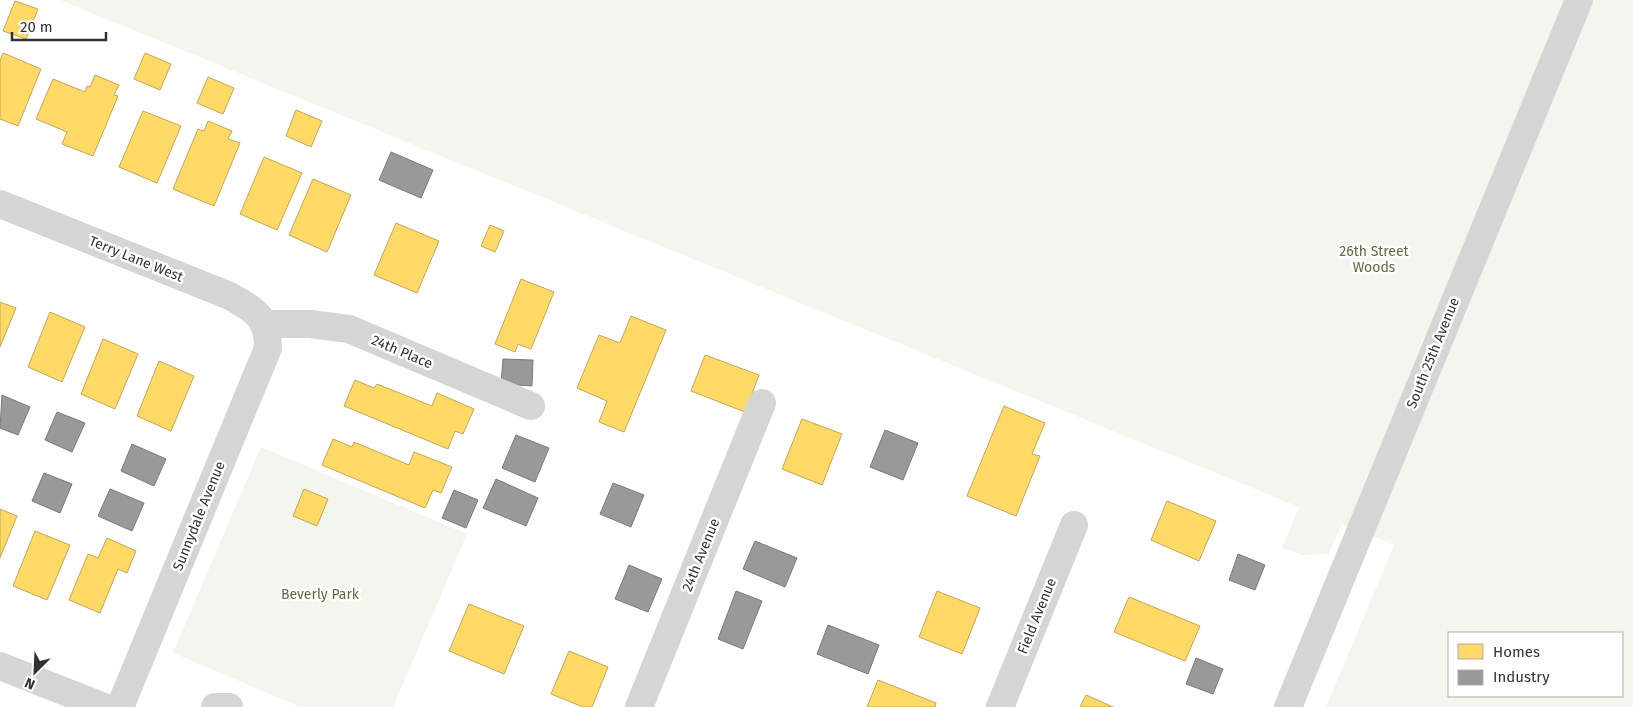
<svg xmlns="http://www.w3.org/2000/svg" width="1633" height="707" font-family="'Fira Sans',sans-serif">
	<rect width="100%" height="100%" fill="#fff"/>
	<g fill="#f2f6ee" fill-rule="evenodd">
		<path d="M60 0H1633V707H1326L1394 545 1342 524 1328 554 1302 555 1282 548 1299 507ZM1449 633H1622V696H1449Z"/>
		<path d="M261 447 467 534 393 707H300L173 653Z"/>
	</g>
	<g fill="#ffd966" stroke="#c1a756">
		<path d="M15 1 38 9 26 39 3 31Z"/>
		<path d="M3 53 41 69 18 126 0 119V61Z"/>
		<path d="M145 53 171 64 160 90 134 79Z"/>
		<path d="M95 75 119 85 114 95 118 96 93 156 62 144 67 132 36 119 53 79 85 92 87 86 90 87Z"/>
		<path d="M208 77 234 88 223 114 197 103Z"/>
		<path d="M296 110 322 121 311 147 286 136Z"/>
		<path d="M143 111 181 126 157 183 119 167Z"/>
		<path d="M208 121 232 131 228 139 240 143 214 206 173 189 198 129 204 131Z"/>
		<path d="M264 157 302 173 277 230 240 214Z"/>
		<path d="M313 179 351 195 327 252 289 235Z"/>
		<path d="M396 223 439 241 417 293 374 275Z"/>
		<path d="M490 225 504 231 495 252 481 246Z"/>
		<path d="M521 279 554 292 531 349 518 344 515 352 495 344Z"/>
		<path d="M0 302 16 308 0 347Z"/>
		<path d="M50 312 85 327 62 382 28 367Z"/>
		<path d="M631 316 666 330 624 432 599 422 607 401 577 388 599 335 620 343Z"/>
		<path d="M103 339 138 354 115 409 81 394Z"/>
		<path d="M705 355 759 375 745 412 691 391Z"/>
		<path d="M159 361 194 376 171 431 137 416Z"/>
		<path d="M355 380 374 388 377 384 432 406 437 393 474 409 463 434 455 431 448 449 344 406Z"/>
		<path d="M1004 406 1045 423 1032 454 1040 456 1016 516 967 496Z"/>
		<path d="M802 419 842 434 822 485 782 469Z"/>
		<path d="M333 439 352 447 354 442 409 465 414 452 452 467 441 493 433 490 425 508 322 465Z"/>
		<path d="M304 489 328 499 317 526 293 516Z"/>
		<path d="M1167 501 1216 521 1199 561 1151 540Z"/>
		<path d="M0 509 17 516 0 558Z"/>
		<path d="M35 531 70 545 47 600 13 586Z"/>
		<path d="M107 538 136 551 127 573 118 569 100 613 69 600 88 554 98 558Z"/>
		<path d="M937 591 980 608 962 654 919 637Z"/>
		<path d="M1129 597 1200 626 1185 661 1114 632Z"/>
		<path d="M469 604 524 626 504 674 449 651Z"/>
		<path d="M569 651 608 667 592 707H583L551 694Z"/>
		<path d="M878 680 936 703 935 707H867Z"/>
		<path d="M1086 695 1113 707H1080Z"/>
	</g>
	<g fill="#999" stroke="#7a7a7a">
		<path d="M391 152 433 170 421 198 379 180Z"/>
		<path d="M503 359 533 360 532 386 501 384Z"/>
		<path d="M2 395 30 407 18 435 0 428Z"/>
		<path d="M57 412 85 423 72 452 45 440Z"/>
		<path d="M885 430 918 443 903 480 870 467Z"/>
		<path d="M516 435 549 448 535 482 502 468Z"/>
		<path d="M132 444 166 459 154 486 121 471Z"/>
		<path d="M44 473 72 484 60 513 32 501Z"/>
		<path d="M496 479 538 498 526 526 483 508Z"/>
		<path d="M613 483 644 495 631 527 600 514Z"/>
		<path d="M110 489 144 503 132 531 98 516Z"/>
		<path d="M454 490 478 500 466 528 442 518Z"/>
		<path d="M755 541 797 558 785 587 743 569Z"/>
		<path d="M1238 554 1265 565 1255 590 1229 580Z"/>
		<path d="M629 565 662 579 648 612 615 599Z"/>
		<path d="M736 591 762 601 743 649 718 639Z"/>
		<path d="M828 625 879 645 868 674 817 654Z"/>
		<path d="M1196 658 1223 669 1213 694 1186 684Z"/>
	</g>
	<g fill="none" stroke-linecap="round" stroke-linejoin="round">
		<g stroke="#d5d5d5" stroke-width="28">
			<path d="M0 204 230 296C255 311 268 316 268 348L120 707"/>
			<path d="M266 324H310L349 329 531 406"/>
			<path d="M0 666 104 707"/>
			<path d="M215 707H229"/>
			<path d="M639 707 762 403"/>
			<path d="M1000 707 1074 525"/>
			<path d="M1288 707 1579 0"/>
		</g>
	</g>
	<g text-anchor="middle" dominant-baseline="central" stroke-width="5" stroke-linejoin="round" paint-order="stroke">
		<g font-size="14" fill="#586d3e" stroke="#fff">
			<text x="1374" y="251">26th Street<tspan x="1374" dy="16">Woods</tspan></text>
			<text x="320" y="594">Beverly Park</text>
		</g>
		<g font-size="14" fill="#313131" stroke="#fff">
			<text transform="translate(136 259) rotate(22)">Terry Lane West</text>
			<text transform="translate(402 352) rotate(23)">24th Place</text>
			<text transform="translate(1433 353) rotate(-68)">South 25th Avenue</text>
			<text transform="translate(199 516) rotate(-68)">Sunnydale Avenue</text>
			<text transform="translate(701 555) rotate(-68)">24th Avenue</text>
			<text transform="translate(1037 616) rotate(-68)">Field Avenue</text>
		</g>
	</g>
	<rect x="1448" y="632" width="175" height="65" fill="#ffffff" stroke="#adadad"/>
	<rect x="1458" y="644" width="25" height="15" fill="#ffd966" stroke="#adadad"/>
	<text x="1493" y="657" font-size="15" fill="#313131">Homes</text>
	<rect x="1458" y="670" width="25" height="15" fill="#999999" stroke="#adadad"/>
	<text x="1493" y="682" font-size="15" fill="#313131">Industry</text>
	<g transform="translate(35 672) rotate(204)" stroke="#ffffff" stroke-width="4" paint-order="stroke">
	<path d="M0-4L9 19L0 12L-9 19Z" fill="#313131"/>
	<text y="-8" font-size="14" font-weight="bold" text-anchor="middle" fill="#313131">N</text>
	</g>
	<path d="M12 32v8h94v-8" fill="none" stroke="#313131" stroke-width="2.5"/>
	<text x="20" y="32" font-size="15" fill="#313131" stroke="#ffffff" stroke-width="4" paint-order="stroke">20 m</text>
</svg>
